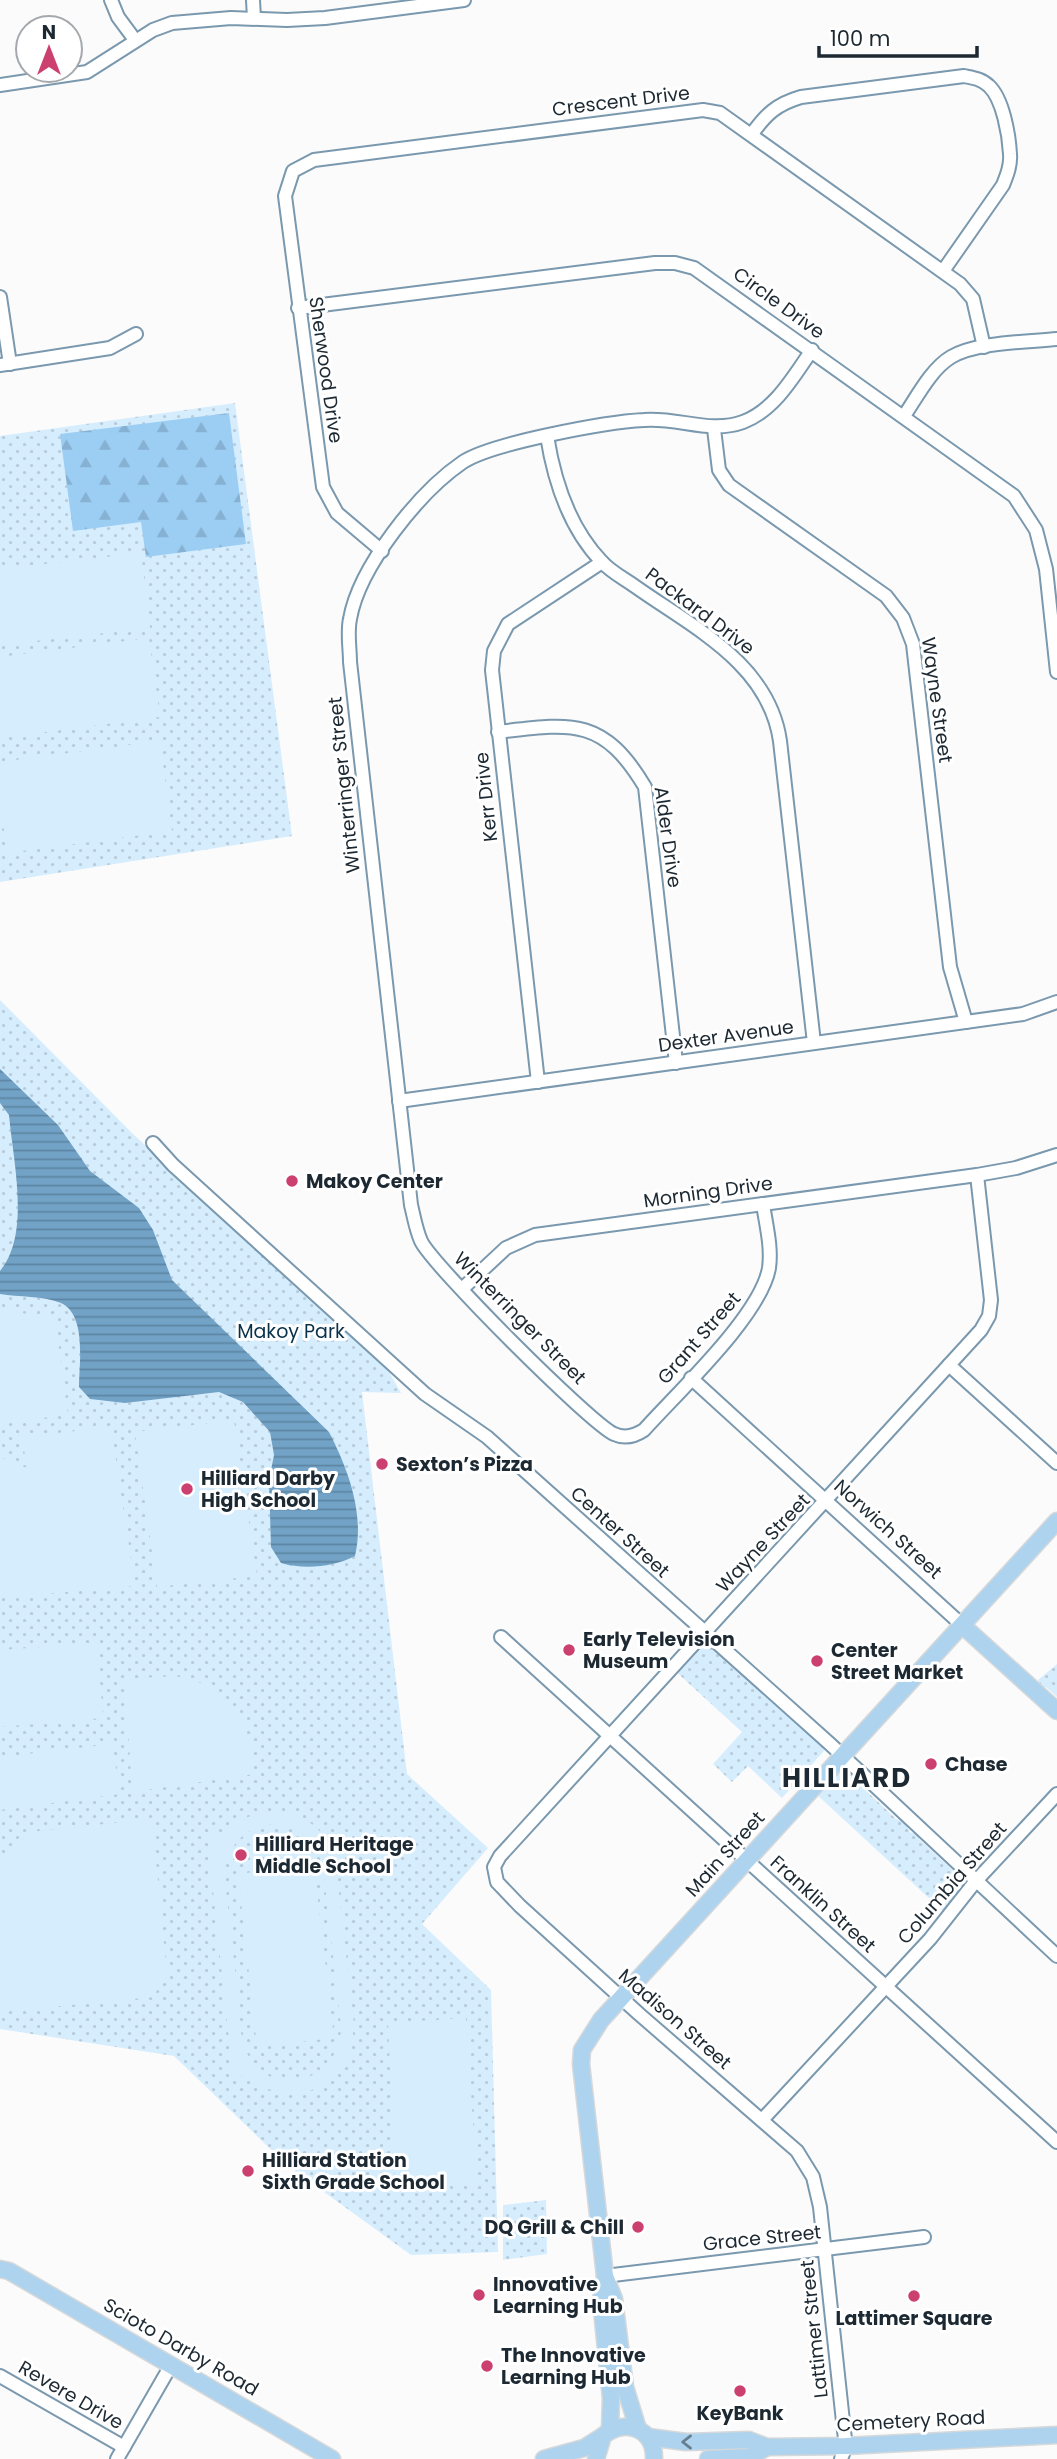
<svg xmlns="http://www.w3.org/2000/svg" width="1057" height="2459" font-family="Poppins,sans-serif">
	<defs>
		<pattern id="grass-dots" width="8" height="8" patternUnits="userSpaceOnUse" patternTransform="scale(1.75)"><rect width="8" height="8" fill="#d6edfe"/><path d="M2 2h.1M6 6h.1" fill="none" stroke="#b7cbda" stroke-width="1.8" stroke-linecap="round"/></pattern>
		<pattern id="forest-firs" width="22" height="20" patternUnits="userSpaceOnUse" patternTransform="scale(1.75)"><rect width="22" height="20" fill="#9ccef4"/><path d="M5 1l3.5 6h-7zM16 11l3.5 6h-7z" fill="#86b1d2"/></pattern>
		<pattern id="water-rules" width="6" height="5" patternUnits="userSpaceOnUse" patternTransform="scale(1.75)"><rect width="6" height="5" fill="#72a3c7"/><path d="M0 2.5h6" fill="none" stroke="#5d85a2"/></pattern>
	</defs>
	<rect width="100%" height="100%" fill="#fbfbfb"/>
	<g fill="url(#grass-dots)">
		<path d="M235 403 292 836 0 882V436Z"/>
		<path d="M0 1000 133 1134 385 1365 401 1393 362 1392 407 1774 488 1848 422 1924 491 1990 498 2252 411 2255 287 2165 174 2056 0 2029Z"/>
		<path d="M704 1634 830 1744 782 1798 748 1766 732 1782 713 1764 742 1732 673 1669Z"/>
		<path d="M1057 1664V1697L1046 1687 1042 1688 1038 1680Z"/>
		<path d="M839 1770 853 1773 858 1783 896 1819 903 1821 911 1833 917 1832 919 1839 958 1875 966 1876 965 1886 943 1911 816 1794Z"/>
		<path d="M546 2200 547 2254 503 2260V2205Z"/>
	</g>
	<path fill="url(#forest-firs)" d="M229 413 246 544 146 557 141 522 73 531 60 434Z"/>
	<g fill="#d6edfe" fill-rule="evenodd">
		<path d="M141 553 150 628 0 645V569Z"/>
		<path d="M149 638 160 717 0 738V657Z"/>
		<path d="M160 741 172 831 7 853 0 800V762Z"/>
		<path d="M0 1309 55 1319 68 1415 0 1423Z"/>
		<path d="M234 1420 257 1576 157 1587 135 1432Z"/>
		<path d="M111 1427 135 1586 0 1598V1457L27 1468 22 1437Z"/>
		<path d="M97 1643 103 1718 0 1727V1650Z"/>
		<path d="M176 1676C188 1680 207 1683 218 1691 245 1713 252 1741 254 1774L132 1792 125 1679Z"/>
		<path d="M113 1744 119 1794 0 1810V1757Z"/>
		<path d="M277 1811C306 1814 325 1830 335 1857L354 2024 351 2054 334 2078 308 2092 279 2093 260 2086 247 2076 233 2078 207 1834 220 1832 221 1839C236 1820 254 1811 277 1811ZM277 1824 306 1835 322 1860 341 2026C342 2082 269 2103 246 2051 239 2035 240 2014 238 1997 234 1958 229 1919 225 1879 224 1847 245 1825 277 1824Z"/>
		<path d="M152 1819 167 1974 153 1997 0 2012V1862L19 1838 38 1831Z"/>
		<path d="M314 1865 334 2038 257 2047 238 1874Z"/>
		<path d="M466 2018 477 2182 395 2186 388 2023Z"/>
	</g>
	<path fill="url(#water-rules)" d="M0 1069 58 1125 90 1171 139 1208 153 1230 172 1280 329 1432C348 1469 365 1514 355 1556 333 1567 305 1570 281 1563L271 1547 269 1480 274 1455 270 1432 243 1402 219 1392 125 1403 90 1399 79 1387C79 1364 87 1315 61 1303 44 1296 18 1297 0 1294V1271C31 1234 13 1161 9 1115L0 1103Z"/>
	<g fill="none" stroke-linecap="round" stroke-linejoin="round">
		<defs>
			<g id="minor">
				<path d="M111 0 118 17 135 40"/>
				<path d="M253 0 254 18"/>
				<path d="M0 85 87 72 153 30 172 23 231 18 287 20 325 18 464 0"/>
				<path d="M752 134C766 114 777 104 801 97L964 76C974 78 982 79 989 86 1003 99 1009 135 1010 154 1011 165 1007 175 1003 185L943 271"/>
				<path d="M0 297 10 364"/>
				<path d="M298 308 655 263H675L694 268 1014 496 1036 530 1046 569 1057 672"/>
				<path d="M0 365 110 348 136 334"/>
				<path d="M904 416C917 397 931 369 951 357 976 342 1027 342 1057 339"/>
				<path d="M714 429 719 470 729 485 886 596 903 618 913 644 950 967 966 1022"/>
				<path d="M547 436C554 480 570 529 602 562 611 572 625 579 636 587 694 628 769 664 780 741L814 1043"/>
				<path d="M382 551 337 513 323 487 285 196 293 171 314 160 703 110 720 113 960 284 973 299 984 347"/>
				<path d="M498 732C572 723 603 717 645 787L676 1063"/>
				<path d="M538 1082 492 670 494 651 508 624 602 562"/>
				<path d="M399 1101 1023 1014 1057 1002"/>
				<path d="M153 1143 173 1165 425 1394 487 1437 830 1744 1057 1956"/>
				<path d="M763 1204C766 1225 772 1247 769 1268 761 1315 678 1392 644 1430 635 1436 625 1439 614 1434 590 1423 432 1265 421 1241 416 1230 414 1217 411 1205L350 662C350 648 347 633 350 619 359 567 419 492 463 462 492 443 606 422 644 420 678 417 710 434 743 422 775 410 793 377 812 350"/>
				<path d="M462 1289 506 1248 535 1235 977 1175 1016 1168 1057 1155"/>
				<path d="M949 1365 1057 1463"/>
				<path d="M691 1378 962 1625"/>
				<path d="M501 1637 1057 2142"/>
				<path d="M762 2120 930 1939 975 1882 1057 1794"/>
				<path d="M605 2276 924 2237"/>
				<path d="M0 2376 124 2447"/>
				<path d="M117 2459 170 2367"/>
				<path d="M841 2459 846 2446 844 2431 820 2207 813 2177 797 2151 639 2014 520 1906 497 1882 494 1867 500 1856 981 1330 989 1316 991 1300 977 1175"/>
			</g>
			<g id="major">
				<path d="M962 1625 1057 1711"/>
				<path d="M0 2269 9 2271 332 2459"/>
				<path d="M605 2276 601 2300 611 2398 610 2430"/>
				<path d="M638 2429 625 2387 614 2299 605 2276 581 2064 582 2050 601 2020 1057 1521"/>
				<path d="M648 2437 686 2442 749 2440 767 2447 846 2446 1057 2435"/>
				<path d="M544 2459 584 2448 603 2436"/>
				<path d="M596 2459 603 2436C625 2417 655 2429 654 2459"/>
				<path d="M708 2459 750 2457 767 2447"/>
			</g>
		</defs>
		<use href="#minor" stroke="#7a98ae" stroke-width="16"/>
		<use href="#major" stroke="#d6d8da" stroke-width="19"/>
		<use href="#minor" stroke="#fff" stroke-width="12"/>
		<use href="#major" stroke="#add3ee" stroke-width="16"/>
	</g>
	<defs><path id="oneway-chevron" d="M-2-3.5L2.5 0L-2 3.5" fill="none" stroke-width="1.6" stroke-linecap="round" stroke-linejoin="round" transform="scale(1.75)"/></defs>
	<use stroke="#657e90" href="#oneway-chevron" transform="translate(687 2442) rotate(-180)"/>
	<g fill="#cc4070" stroke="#fff" stroke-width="2.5">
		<circle cx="292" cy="1181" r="7"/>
		<circle cx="382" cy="1464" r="7"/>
		<circle cx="187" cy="1489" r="7"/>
		<circle cx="569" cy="1650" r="7"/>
		<circle cx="817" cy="1661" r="7"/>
		<circle cx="931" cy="1764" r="7"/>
		<circle cx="241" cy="1855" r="7"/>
		<circle cx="248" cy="2171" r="7"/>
		<circle cx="638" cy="2227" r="7"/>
		<circle cx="479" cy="2295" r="7"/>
		<circle cx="914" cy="2296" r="7"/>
		<circle cx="487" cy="2366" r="7"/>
		<circle cx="740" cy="2391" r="7"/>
	</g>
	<g text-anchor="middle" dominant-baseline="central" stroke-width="6" stroke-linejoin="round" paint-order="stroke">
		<g font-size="19" fill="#1d2932" stroke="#fff">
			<text transform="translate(621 101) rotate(-7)">Crescent Drive</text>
			<text transform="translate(779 303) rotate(36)">Circle Drive</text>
			<text transform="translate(326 370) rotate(82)">Sherwood Drive</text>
			<text transform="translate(700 611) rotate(37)">Packard Drive</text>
			<text transform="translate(937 700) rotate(82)">Wayne Street</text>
			<text transform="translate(344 785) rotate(-96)">Winterringer Street</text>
			<text transform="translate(486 797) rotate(-96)">Kerr Drive</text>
			<text transform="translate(668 837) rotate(82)">Alder Drive</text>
			<text transform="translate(726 1036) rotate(-8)">Dexter Avenue</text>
			<text transform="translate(708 1192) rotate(-8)">Morning Drive</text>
			<text transform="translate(520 1318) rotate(45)">Winterringer Street</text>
			<text transform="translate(699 1338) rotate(-49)">Grant Street</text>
			<text transform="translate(888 1529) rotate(42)">Norwich Street</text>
			<text transform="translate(620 1532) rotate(42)">Center Street</text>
			<text transform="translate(763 1543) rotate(-47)">Wayne Street</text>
			<text transform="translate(725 1854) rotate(-48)">Main Street</text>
			<text transform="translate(952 1883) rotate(-49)">Columbia Street</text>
			<text transform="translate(823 1904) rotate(42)">Franklin Street</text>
			<text transform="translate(675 2019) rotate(41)">Madison Street</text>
			<text transform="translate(762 2238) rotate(-6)">Grace Street</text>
			<text transform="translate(814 2329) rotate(-96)">Lattimer Street</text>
			<text transform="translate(181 2347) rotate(30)">Scioto Darby Road</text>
			<text transform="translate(71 2395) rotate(30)">Revere Drive</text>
			<text transform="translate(911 2421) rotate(-3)">Cemetery Road</text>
		</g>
		<g font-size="19" font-weight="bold" fill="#1d2932" stroke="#fff" text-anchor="start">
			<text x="306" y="1181">Makoy Center</text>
			<text x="396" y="1464">Sexton’s Pizza</text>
			<text x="201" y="1478">Hilliard Darby<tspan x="201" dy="22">High School</tspan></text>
			<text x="583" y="1639">Early Television<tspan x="583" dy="22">Museum</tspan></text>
			<text x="831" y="1650">Center<tspan x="831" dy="22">Street Market</tspan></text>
			<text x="945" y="1764">Chase</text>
			<text x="255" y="1844">Hilliard Heritage<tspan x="255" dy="22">Middle School</tspan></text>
			<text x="262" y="2160">Hilliard Station<tspan x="262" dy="22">Sixth Grade School</tspan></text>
			<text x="624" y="2227" text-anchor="end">DQ Grill &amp; Chill</text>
			<text x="493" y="2284">Innovative<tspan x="493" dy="22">Learning Hub</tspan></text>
			<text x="914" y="2318" text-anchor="middle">Lattimer Square</text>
			<text x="501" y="2355">The Innovative<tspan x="501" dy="22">Learning Hub</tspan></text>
			<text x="740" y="2413" text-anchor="middle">KeyBank</text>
		</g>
		<g font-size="19" fill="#08324b" stroke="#fff">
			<text x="291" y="1331">Makoy Park</text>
		</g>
		<g font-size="26" font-weight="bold" letter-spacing="2" fill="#1d2932" stroke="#fff">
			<text x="847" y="1778">HILLIARD</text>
		</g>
	</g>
	<g transform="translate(49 49)"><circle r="33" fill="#ffffff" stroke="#a5a9ad" stroke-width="2"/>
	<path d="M0-5L12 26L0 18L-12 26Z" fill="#cc4070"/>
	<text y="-10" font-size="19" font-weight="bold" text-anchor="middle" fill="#1d2932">N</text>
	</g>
	<path d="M819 46v10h158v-10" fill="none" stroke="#1d2932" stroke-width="3.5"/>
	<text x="830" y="46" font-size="21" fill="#1d2932" stroke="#ffffff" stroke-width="5" paint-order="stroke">100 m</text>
</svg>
